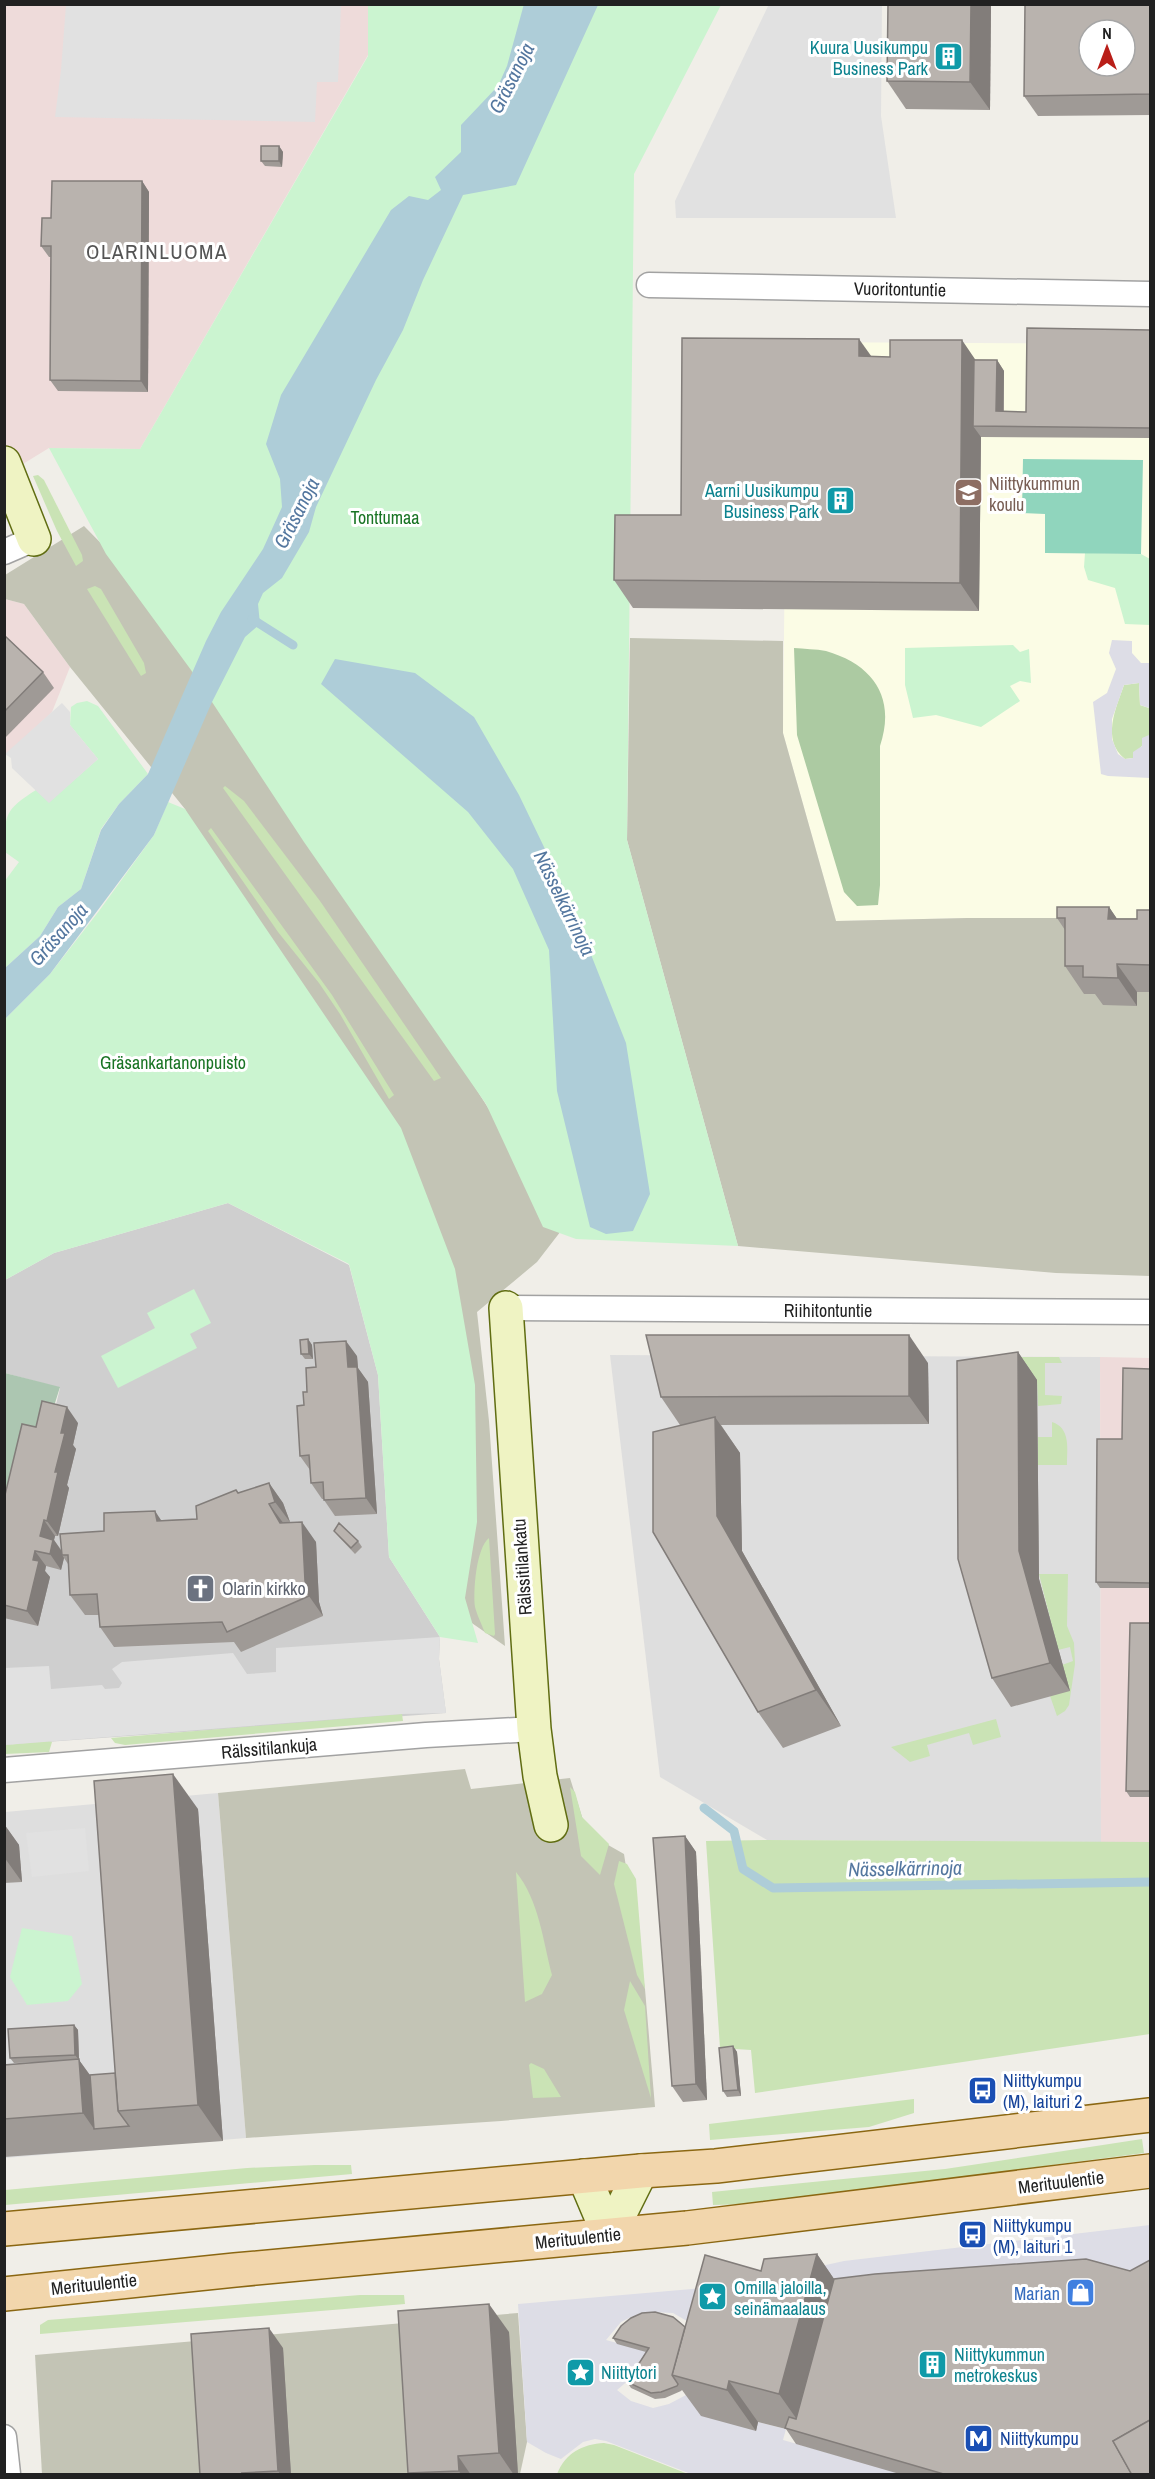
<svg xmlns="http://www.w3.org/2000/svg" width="1155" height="2479" font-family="'Archivo Narrow',sans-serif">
	<rect width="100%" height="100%" fill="#f0eee8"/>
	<g fill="#dedede">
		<path d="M610 1355 1100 1357 1101 1842 767 1840 660 1777Z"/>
		<path d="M218 1793 246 2138 5 2158V1812Z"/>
	</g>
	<g fill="#eedbda">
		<path d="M4 5H368V55L140 449 49 448 5 475Z"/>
		<path d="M5 599 24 604 70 667 52 712 5 755Z"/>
		<path d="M1100 1357 1150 1358V1842H1101Z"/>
	</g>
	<path fill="#fbfce5" d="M787 342 1150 344V918H967L836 921 783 733Z"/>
	<path fill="#cfcfcf" d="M228 1203 349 1265 378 1375 389 1557 440 1637 439 1659 446 1713 5 1745V1563L47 1442 60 1388 5 1373V1280L54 1253Z"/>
	<g fill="#c3c4b5">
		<path d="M84 526 147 590 252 737 564 1227 537 1262 477 1312 489 1421 505 1646 453 1610 397 1255 228 905 185 809 70 667 24 604 5 599V575Z"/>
		<path d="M630 638 783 641V733L836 921 967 918H1150V1276L1056 1273 738 1246 627 840Z"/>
		<path d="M465 1769 471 1789 570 1778 587 1833 624 1854 645 1989 655 2107 501 2121 246 2138 218 1793Z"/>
		<path d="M518 2313 527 2442 520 2474H42L35 2355Z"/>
	</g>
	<g fill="#cae3b5">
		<path d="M38 475 44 480 82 555 83 561 76 566 57 531 33 476Z"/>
		<path d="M95 586 101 589 144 663 146 673 141 676 87 589Z"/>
		<path d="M1139 683 1140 705 1149 708V736L1133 758 1125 759C1101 740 1116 708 1124 685Z"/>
		<path d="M225 786 244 801 320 901 441 1078 434 1081 223 788Z"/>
		<path d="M211 828 332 995 394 1095 389 1099 340 1014 319 983 278 932 208 831Z"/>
		<path d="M981 1357H1059L1062 1363H1045V1395L1062 1396 1061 1404 1038 1406 1037 1381 978 1360Z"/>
		<path d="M1052 1422C1071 1428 1067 1449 1067 1465H1038V1437H1052Z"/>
		<path d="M489 1538 495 1634 494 1636 485 1633C482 1625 477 1615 475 1607 473 1592 476 1548 489 1538Z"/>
		<path d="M1039 1574H1068L1067 1626 1074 1643 1075 1664 1069 1705 1065 1711 1057 1716 1050 1696 1062 1665 1073 1661 1070 1647 1058 1650Z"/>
		<path d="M402 1714 403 1721 125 1745 115 1743 111 1738Z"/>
		<path d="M996 1719 1001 1737 973 1745 969 1733 927 1745 930 1756 910 1762 891 1747Z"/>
		<path d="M49 1741 52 1742 49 1752 5 1754V1745Z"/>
		<path d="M570 1787 575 1792 582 1817 609 1844 600 1875 581 1856Z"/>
		<path d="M767 1840 1150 1842V2034L755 2093 751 2050 720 2048 706 1841Z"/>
		<path d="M619 1861 627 1864 636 1879 645 1989 637 1975 614 1884Z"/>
		<path d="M516 1872C539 1900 543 1941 552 1975L542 1994 525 2002Z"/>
		<path d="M630 1981 645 2006 651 2098 624 2010Z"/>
		<path d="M531 2063 544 2069 561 2097 533 2098 529 2065Z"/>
		<path d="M914 2099V2113L869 2127 710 2140 709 2124Z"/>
		<path d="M1142 2139 1144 2153 754 2204 713 2205 712 2192 945 2169Z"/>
		<path d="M315 2165H351L352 2174 5 2205V2190L247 2168Z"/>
		<path d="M360 2295H404L405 2304 40 2334V2325L48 2320Z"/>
		<path d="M604 2443 614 2445 688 2474H557C565 2453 583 2444 604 2443Z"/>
	</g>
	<path fill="#accaa2" d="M794 648C804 649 816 649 826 651 874 665 896 698 880 746V885L878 905 857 906 844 892 797 735Z"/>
	<path fill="#acc6b1" d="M5 1373 60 1387 5 1563Z"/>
	<g fill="#cbf4d0">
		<path d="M368 5H721L634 174 627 840 738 1246 576 1239 543 1227 486 1104 304 842 191 670 106 554 49 448 140 449 368 56Z"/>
		<path d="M1085 553 1141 554 1150 559V625L1125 624 1115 588 1088 580 1084 567Z"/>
		<path d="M1013 645 1020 652 1029 649 1031 683 1020 681 1010 686 1020 701 981 727 936 715 913 718 905 685V648Z"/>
		<path d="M87 701 98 706 148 774 119 804 101 829 81 889 58 907 40 936 5 968 4 882 19 862 5 852C5 815 3 811 36 790L49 802 98 759 70 725 71 707 77 703Z"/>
		<path d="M168 802 185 809 401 1128 455 1269 475 1385 477 1522 465 1598 478 1643 440 1637 389 1557 378 1375 349 1264 228 1203 54 1253 5 1280V1019L50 974 99 911 154 835Z"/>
		<path d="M194 1289 211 1323 190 1334 197 1348 118 1388 101 1356 155 1328 147 1313Z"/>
		<path d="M22 1928 72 1936 82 1984 68 2001 27 2005 10 1977Z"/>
	</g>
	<path fill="#90d5bd" d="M1023 459 1143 460 1141 554 1045 553V514L1022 513Z"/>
	<g fill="#e1e1e1">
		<path d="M769 4 882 5 881 116 896 218H676L675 201Z"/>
		<path d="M66 5H341L338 82H317L315 122 55 117 61 70Z"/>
		<path d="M62 703 70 712V725L98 759 49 803 12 768 11 758 5 754Z"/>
		<path d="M440 1637 439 1659 446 1713 402 1714 5 1745V1668L49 1666 51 1689 102 1685 105 1689 119 1688 122 1683 112 1669 122 1662 233 1653 247 1674 276 1672V1648Z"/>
		<path d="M85 1828 89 1871 32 1877 26 1833Z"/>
	</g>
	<g fill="#dddde6" fill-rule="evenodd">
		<path d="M1112 640 1132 641V653L1141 663H1150V778L1108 776 1101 774 1093 702 1107 693 1116 669 1109 653ZM1139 683 1140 705 1149 708V735L1142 738V746L1133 752V758L1125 759 1118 754 1112 739V719L1124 685Z"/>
		<path d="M1150 2225V2282L887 2290 758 2422 786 2429 783 2440 903 2474H691L606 2441 595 2439 583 2442 561 2459 546 2453 527 2442 518 2304 692 2289 762 2279 844 2261ZM652 2312 673 2313 687 2321 688 2394 669 2404 653 2408 631 2401 617 2390 643 2368 653 2353 606 2340 621 2322 631 2317Z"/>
	</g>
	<g fill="#aecdd8">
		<path d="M524 4 598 5 516 185 463 195 423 280 403 330 376 380 316 507 309 532 282 578 263 593 258 604 260 624 245 637 212 702 154 835 50 974 5 1019V968L40 936 58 907 81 889 101 830 119 804 148 774 206 641 221 612 263 549 282 507 280 479 266 444 281 395 391 210 409 196 428 200 441 190 435 177 461 152V125L498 86 507 66Z"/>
		<path d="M335 659 415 673 474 717 519 795 569 899 626 1043 650 1194 633 1231 606 1234 590 1227 557 1091 549 950 513 869 468 812 321 684Z"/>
	</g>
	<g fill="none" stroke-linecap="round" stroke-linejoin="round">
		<g stroke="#aecdd8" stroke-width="9">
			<path d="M252 619 293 645"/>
			<path d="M704 1808 734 1831 743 1869 773 1888 1150 1882"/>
		</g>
		<defs>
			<g id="minor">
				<path d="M649 285 1150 294"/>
				<path d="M4 552 34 539"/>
				<path d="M506 1308 1150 1312"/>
				<path d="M4 1770 426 1735 534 1729"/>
				<path d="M4 2437 8 2474"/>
			</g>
			<g id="secondary">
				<path d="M4 463 34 539"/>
				<path d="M506 1308 534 1729 540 1776 551 1825"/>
				<path d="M584 2176 609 2235"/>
				<path d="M609 2235 641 2171"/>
			</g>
			<g id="primary">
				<path d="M4 2229 641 2171 716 2166 1150 2115"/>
				<path d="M4 2294 235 2270 687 2228 1150 2171"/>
			</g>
		</defs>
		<use href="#minor" stroke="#a2a2a2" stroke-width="27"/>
		<use href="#secondary" stroke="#606d12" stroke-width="36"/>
		<use href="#primary" stroke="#8b6712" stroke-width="36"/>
		<use href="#minor" stroke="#fff" stroke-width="24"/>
		<use href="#secondary" stroke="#eff3c3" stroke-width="33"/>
		<use href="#primary" stroke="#f2d6ac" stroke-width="33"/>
	</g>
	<g fill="#9f9a96">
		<path d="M888 4H991L990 110 906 109 887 81Z"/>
		<path d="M1150 4V115L1038 116 1024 96Z"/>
		<path d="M279 146 283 152 282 167 265 166 261 161Z"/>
		<path d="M142 181 149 192 148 392 58 391 50 380 51 257H49L41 246 51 218Z"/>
		<path d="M1150 330V438L981 437 979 611 633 608 614 580 681 515 872 357 997 360 1004 371V411L1026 412Z"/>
		<path d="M4 635 43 672 54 688 4 739Z"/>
		<path d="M1109 907 1117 919H1137L1150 910V992H1137V1006L1103 1005 1095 994H1084L1065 966V930L1057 918Z"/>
		<path d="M308 1339 312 1345 313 1359H305L301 1354Z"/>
		<path d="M1018 1352 1037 1380 1039 1579 1070 1691 1011 1707 992 1678Z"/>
		<path d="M357 1356 358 1368 368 1382 377 1514 335 1516 324 1500V1499H322L311 1483 310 1470 300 1456 304 1405 316 1367Z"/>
		<path d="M928 1363 929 1424 721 1425 740 1453 742 1551 841 1726 783 1748 758 1712 684 1425H680L661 1397Z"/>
		<path d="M1150 1369V1588H1100L1096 1582 1122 1439Z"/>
		<path d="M78 1423 73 1445 76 1449 67 1485 69 1488 58 1536H55L54 1540 62 1551 104 1531 162 1520 197 1519 238 1493 269 1483 283 1503 290 1522 288 1523 316 1542 319 1602 323 1616 241 1652 234 1642 114 1647 100 1627 99 1615H85L70 1595 68 1564 64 1558 61 1570 46 1566 45 1571 50 1577 38 1626 4 1618V1499L36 1427Z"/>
		<path d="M334 1531 358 1541 362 1547 355 1554 338 1536Z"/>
		<path d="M1150 1623V1797H1130L1126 1791Z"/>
		<path d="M198 1809 223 2141 4 2157V2065L50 2062 14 2063 10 2058 74 2025 78 2030 79 2060 90 2075 115 2073Z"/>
		<path d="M4 1824 19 1845 22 1882 4 1883Z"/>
		<path d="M685 1836 696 1852 707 2100 683 2102 672 2086Z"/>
		<path d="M733 2046 737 2052 741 2096 727 2097 723 2091Z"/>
		<path d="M817 2254 834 2279 1150 2475H903L796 2444 786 2429 758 2422 756 2431 701 2416 682 2390 681 2391 665 2398 655 2399 631 2388 627 2382 646 2352 617 2344 613 2338 685 2327 761 2271Z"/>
		<path d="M509 2332 518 2475H409L408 2473Z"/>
		<path d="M283 2348 291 2475H200Z"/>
	</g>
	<g fill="#827d7a">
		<path d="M971 4H991L990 110 970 82Z"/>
		<path d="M279 146 283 152 282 167 279 161Z"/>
		<path d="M142 181 149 192 148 392 141 381Z"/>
		<path d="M859 339 879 367 859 356Z"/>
		<path d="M962 340 981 368 973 426 981 437 979 611 960 583Z"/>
		<path d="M997 360 1004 371 1003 422 996 411Z"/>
		<path d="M1109 907 1128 935 1108 919Z"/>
		<path d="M1117 964 1137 992V1006L1118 978Z"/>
		<path d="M909 1335 928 1363 929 1424 909 1396Z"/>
		<path d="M308 1339 312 1345 313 1359 309 1354Z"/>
		<path d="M346 1341 357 1356 358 1368 368 1382 377 1514 366 1498 348 1367Z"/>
		<path d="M1018 1352 1037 1380 1039 1579 1070 1691 1050 1663 1019 1551Z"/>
		<path d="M67 1407 78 1423 73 1445 76 1449 67 1485 69 1488 58 1536 47 1521 61 1433Z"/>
		<path d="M715 1417 740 1453 742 1551 841 1726 816 1690 717 1516Z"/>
		<path d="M269 1483 283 1503 290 1522 275 1502Z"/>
		<path d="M269 1504 284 1524 280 1523Z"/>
		<path d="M155 1511 169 1532 157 1521Z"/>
		<path d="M44 1520 55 1536 54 1540 64 1555H62L64 1558 61 1570 50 1554 40 1536Z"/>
		<path d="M302 1522 316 1542 319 1602 323 1616 309 1596 305 1581Z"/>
		<path d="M35 1551 46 1566 45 1571 50 1577 38 1626 27 1611 33 1560Z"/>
		<path d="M173 1774 198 1809 223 2141 198 2105Z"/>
		<path d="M4 1824 19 1845 22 1882 4 1857Z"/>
		<path d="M685 1836 696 1852 707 2100 696 2084Z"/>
		<path d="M74 2025 78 2030 79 2060 104 2095 94 2129 83 2113 79 2060 75 2055Z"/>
		<path d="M733 2046 737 2052 741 2096 738 2090Z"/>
		<path d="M817 2254 845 2295 808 2435 779 2394Z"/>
		<path d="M489 2304 509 2332 518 2475H514L499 2453Z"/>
		<path d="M269 2328 283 2348 291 2475H281L278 2471Z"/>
		<path d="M729 2381 758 2422 756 2431 727 2390Z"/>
		<path d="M458 2456 471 2475H461L459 2471Z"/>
	</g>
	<g fill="#b9b3ae" stroke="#827d7a" stroke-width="1.5" fill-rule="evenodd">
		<path d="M888 4H971L970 82 887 81Z"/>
		<path d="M1025 4H1150V94L1024 96ZM1089 30H1125V66H1089Z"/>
		<rect x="261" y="146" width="18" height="15"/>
		<path d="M52 181H142L141 381 50 380 51 246H41L42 218H51Z"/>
		<path d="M1027 328 1150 330V428L973 426 974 360H997L996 411 1026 412Z"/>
		<path d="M682 338 859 339V356L890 357V340H962L960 583 614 580 615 515H681Z"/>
		<path d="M4 635 43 672 4 712Z"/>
		<path d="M1057 907H1109L1108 919H1137V910H1150V978V965L1117 964 1118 978 1083 977V966H1065V918H1057Z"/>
		<path d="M646 1335H909V1396L661 1397Z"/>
		<path d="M308 1339 309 1354H301L300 1340Z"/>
		<path d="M346 1341 348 1367H357L366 1498 324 1500 323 1482 311 1483 309 1455 300 1456 297 1406 304 1405 303 1392H307L306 1368 316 1367 314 1343Z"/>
		<path d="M1018 1352 1019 1551 1050 1663 992 1678 958 1559 957 1361Z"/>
		<path d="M1123 1368 1150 1369V1583L1096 1582 1097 1439H1122Z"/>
		<path d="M42 1401 67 1407 61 1433H65L55 1472H58L47 1521 44 1520 40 1536 53 1540 50 1554 35 1551 33 1560 39 1561 27 1611 4 1605V1499L22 1424 36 1427Z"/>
		<path d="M715 1417 717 1516 816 1690 758 1712 653 1532V1432Z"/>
		<path d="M269 1483 275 1502 269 1504 280 1523 302 1522 305 1581 309 1596 227 1632 222 1622 100 1627 97 1594 70 1595 68 1555H62L60 1534 104 1531V1513L155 1511 157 1521 197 1519 196 1506 236 1490 238 1493Z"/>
		<path d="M339 1523 358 1541 351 1548 334 1531Z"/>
		<path d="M1130 1623H1150V1791H1126Z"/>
		<path d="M173 1774 198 2105 118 2111 94 1781Z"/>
		<path d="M685 1836 696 2084 672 2086 653 1838Z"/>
		<path d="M74 2025 75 2055 10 2058 8 2029Z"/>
		<path d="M733 2046 738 2090 723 2091 719 2048Z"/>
		<path d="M79 2059 83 2113 4 2119V2065Z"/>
		<path d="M115 2073 118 2111 129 2126 94 2129 90 2075Z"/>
		<path d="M817 2254 779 2394 729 2381 727 2390 672 2375 705 2255 761 2271 764 2259Z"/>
		<path d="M1086 2259 1130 2271 1150 2260V2420L1113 2441 1132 2475H947L785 2428 789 2417 796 2419 834 2279 875 2274Z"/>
		<path d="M489 2304 499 2453 458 2456 459 2471 408 2473 398 2311Z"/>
		<path d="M655 2312 673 2317 685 2327 672 2375 678 2384 677 2386 661 2392 651 2393 627 2382 649 2348 613 2338 621 2326 631 2318 642 2313Z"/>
		<path d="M269 2328 278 2471 242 2473 243 2475H200L191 2334Z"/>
		<path d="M1150 2420V2475H1132L1113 2441Z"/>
	</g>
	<defs>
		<symbol id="building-square" viewBox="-11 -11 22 22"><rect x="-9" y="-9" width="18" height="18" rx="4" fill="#0f9aa8" stroke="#fff"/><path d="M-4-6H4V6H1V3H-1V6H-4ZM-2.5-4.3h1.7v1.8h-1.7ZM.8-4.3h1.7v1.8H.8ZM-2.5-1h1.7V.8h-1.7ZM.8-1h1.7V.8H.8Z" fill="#fff"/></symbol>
		<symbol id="school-square" viewBox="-11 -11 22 22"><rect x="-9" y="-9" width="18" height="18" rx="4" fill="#8d6e63" stroke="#fff"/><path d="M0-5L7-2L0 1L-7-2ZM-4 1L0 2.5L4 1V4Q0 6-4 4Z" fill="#fff"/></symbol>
		<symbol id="church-square" viewBox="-11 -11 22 22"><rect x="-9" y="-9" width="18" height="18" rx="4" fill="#6b7280" stroke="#fff"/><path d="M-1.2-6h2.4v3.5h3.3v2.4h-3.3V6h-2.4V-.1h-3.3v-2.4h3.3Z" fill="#fff"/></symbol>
		<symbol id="bus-square" viewBox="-11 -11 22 22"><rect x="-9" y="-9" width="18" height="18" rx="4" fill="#1a4fb4" stroke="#fff"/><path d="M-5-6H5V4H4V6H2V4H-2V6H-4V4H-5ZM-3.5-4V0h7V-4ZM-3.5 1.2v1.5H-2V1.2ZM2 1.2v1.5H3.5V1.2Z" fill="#fff"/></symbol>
		<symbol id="shop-square" viewBox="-11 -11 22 22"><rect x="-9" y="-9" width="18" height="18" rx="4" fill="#3f7fe0" stroke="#fff"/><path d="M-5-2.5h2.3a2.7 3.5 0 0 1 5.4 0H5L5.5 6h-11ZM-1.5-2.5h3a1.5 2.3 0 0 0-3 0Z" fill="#fff"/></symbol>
		<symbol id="sight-square" viewBox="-11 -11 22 22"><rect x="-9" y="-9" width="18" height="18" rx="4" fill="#0f9aa8" stroke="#fff"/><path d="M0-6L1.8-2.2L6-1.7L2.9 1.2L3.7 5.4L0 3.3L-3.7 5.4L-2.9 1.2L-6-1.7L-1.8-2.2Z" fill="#fff"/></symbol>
		<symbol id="metro-square" viewBox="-11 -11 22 22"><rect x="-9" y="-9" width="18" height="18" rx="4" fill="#1a4fb4" stroke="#fff"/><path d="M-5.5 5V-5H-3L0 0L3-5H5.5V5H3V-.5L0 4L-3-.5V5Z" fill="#fff"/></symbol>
	</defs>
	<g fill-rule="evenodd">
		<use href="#building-square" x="932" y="40" width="33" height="33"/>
		<use href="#school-square" x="952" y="476" width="33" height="33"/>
		<use href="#building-square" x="824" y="484" width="33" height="33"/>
		<use href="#church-square" x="184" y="1572" width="33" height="33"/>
		<use href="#bus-square" x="966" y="2074" width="33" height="33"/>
		<use href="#bus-square" x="956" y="2218" width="33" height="33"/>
		<use href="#shop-square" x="1064" y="2276" width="33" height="33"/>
		<use href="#sight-square" x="696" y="2280" width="33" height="33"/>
		<use href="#building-square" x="916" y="2348" width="33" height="33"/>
		<use href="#sight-square" x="564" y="2356" width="33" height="33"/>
		<use href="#metro-square" x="962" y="2422" width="33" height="33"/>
	</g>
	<g text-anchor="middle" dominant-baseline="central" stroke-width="6" stroke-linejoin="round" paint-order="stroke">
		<g font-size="18" fill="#0d838f" stroke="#fff" text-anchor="start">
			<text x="928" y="47" text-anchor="end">Kuura Uusikumpu<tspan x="928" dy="21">Business Park</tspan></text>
			<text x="819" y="490" text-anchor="end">Aarni Uusikumpu<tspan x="819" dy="21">Business Park</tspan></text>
			<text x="734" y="2287">Omilla jaloilla,<tspan x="734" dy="21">seinämaalaus</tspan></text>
			<text x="954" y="2354">Niittykummun<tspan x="954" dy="21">metrokeskus</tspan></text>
			<text x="601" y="2372">Niittytori</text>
		</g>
		<g font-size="18" fill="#212121" stroke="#fff">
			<text transform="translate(900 289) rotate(1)">Vuoritontuntie</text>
			<text x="828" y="1310">Riihitontuntie</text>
			<text transform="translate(522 1567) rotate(-94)">Rälssitilankatu</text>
			<text transform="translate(269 1748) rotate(-5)">Rälssitilankuja</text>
			<text transform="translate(1061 2182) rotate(-7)">Merituulentie</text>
			<text transform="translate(578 2238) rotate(-6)">Merituulentie</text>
			<text transform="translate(94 2284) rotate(-6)">Merituulentie</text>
		</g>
		<g font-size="18" fill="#785e54" stroke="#fff" text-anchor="start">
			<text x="989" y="483">Niittykummun<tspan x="989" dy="21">koulu</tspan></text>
		</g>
		<g font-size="18" fill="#197424" stroke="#fff">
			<text x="385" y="517">Tonttumaa</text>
			<text x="173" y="1062">Gräsankartanonpuisto</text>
		</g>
		<g font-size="18" fill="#5b616d" stroke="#fff" text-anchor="start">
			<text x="222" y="1588">Olarin kirkko</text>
		</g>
		<g font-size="18" fill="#164399" stroke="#fff" text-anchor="start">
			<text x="1003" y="2080">Niittykumpu<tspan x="1003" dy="21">(M), laituri 2</tspan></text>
			<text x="993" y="2225">Niittykumpu<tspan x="993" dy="21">(M), laituri 1</tspan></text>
			<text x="1000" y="2438">Niittykumpu</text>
		</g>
		<g font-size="18" fill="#366cbe" stroke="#fff" text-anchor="end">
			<text x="1060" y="2293">Marian</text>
		</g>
		<g font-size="20" font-style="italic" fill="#54779f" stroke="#fff">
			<text transform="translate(511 78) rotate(-63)">Gräsanoja</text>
			<text transform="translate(296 513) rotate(-63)">Gräsanoja</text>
			<text transform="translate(565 903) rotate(64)">Nässelkärrinoja</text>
			<text transform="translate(58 934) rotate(-48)">Gräsanoja</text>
			<text transform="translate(905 1868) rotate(-1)">Nässelkärrinoja</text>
		</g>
		<g font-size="21" letter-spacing="1.5" fill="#545454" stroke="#fff">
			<text x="157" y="251">OLARINLUOMA</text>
		</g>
	</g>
	<rect width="1155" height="2479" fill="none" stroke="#212121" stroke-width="12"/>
	<g transform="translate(1107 48)"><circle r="28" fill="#ffffff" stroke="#a6a6a6" stroke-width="1.5"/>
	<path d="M0-4.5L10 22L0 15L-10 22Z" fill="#b91e18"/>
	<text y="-9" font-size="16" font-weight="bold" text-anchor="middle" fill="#212121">N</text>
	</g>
</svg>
